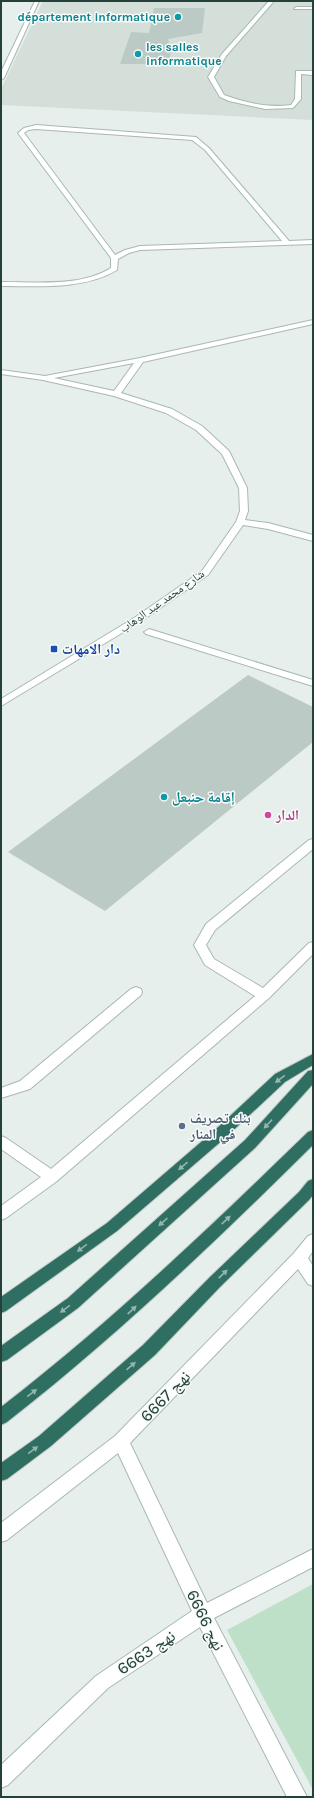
<svg xmlns="http://www.w3.org/2000/svg" width="314" height="1798" font-family="Karla,'Noto Naskh Arabic',sans-serif">
	<rect width="100%" height="100%" fill="#e6efeb"/>
	<path fill="#d4dfda" d="M43 1H313V120L1 105V89Z"/>
	<path fill="#bfe0c8" d="M313 1584V1787L312 1788 227 1630Z"/>
	<g fill="#bbcac4">
		<path d="M154 8H205L202 33 168 39 171 49 169 64H120L131 32 149 33Z"/>
		<path d="M248 675 313 707V742L105 911 8 852Z"/>
	</g>
	<g fill="none" stroke-linecap="round" stroke-linejoin="round">
		<defs>
			<g id="minor">
				<path d="M35 1H39L4 78 1 80V72Z"/>
				<path d="M269 1H274L226 56 214 77 224 95C247 103 267 108 291 105L295 99 296 71H313V75L301 74V99L293 108 265 109 229 101 220 97 208 77 222 54Z"/>
				<path d="M296 7H313V9H294Z"/>
				<path d="M36 125 196 137 209 148 289 241 313 240V244L140 250 129 253 118 259 117 270C84 290 38 286 1 286V282C36 282 80 287 111 268V258L18 133 24 128ZM36 129 192 140 205 150 282 241 140 246 125 250 115 255 24 133 28 130Z"/>
				<path d="M313 320V324L143 362 121 393 172 409 202 426 229 451 247 488 248 511 245 520 268 523 313 535V541L268 529 243 525 208 575 140 622 1 706V699L134 618 202 571 236 522 240 511 239 488 222 454 196 430 166 413 114 396 43 380 1 374V370L45 376 140 358ZM134 363 114 391 54 378Z"/>
				<path d="M149 629 313 680V686L146 634 144 632Z"/>
				<path d="M313 839V849L215 930 206 945 214 959 263 988 309 943 313 942V954L269 998 57 1181 6 1218 1 1220V1206L41 1177 1 1149V1136L6 1138 51 1169 255 996 205 965 194 945 206 924 309 840Z"/>
				<path d="M136 987 141 989 142 992 141 995 30 1089 1 1098V1088L20 1081 131 989Z"/>
				<path d="M313 1234V1251L308 1258 313 1266V1286L308 1284 298 1269 130 1443 207 1603 313 1549V1567L214 1618 307 1797H287L200 1627 108 1688 8 1785 1 1788V1765L96 1676 192 1611 118 1453 7 1540 1 1542V1523L115 1436 294 1253 308 1236Z"/>
			</g>
			<g id="highway">
				<path d="M313 1054V1065L285 1082 225 1138 117 1231 6 1311 1 1313V1297L107 1223 215 1130 275 1074Z"/>
				<path d="M313 1070V1084L255 1148 78 1308 7 1360 1 1362V1346L68 1298 245 1140 308 1071Z"/>
				<path d="M313 1130V1145C215 1242 116 1337 7 1422L1 1425V1407C110 1323 209 1228 308 1132Z"/>
				<path d="M313 1179V1195L309 1200 220 1287 155 1355 51 1446 7 1479 1 1481V1463L39 1436 143 1345 210 1277 299 1192 308 1181Z"/>
			</g>
		</defs>
		<use href="#minor" stroke="#a8b8b2" stroke-width="2"/>
		<use href="#highway" stroke="#c2cac8" stroke-width="2"/>
		<use href="#minor" fill="#fff" fill-rule="evenodd"/>
		<use href="#highway" fill="#2f6f62" fill-rule="evenodd"/>
	</g>
	<defs><path id="oneway-solid" d="M-6-.8H1V-3.2L6.5 0L1 3.2V.8H-6Z"/></defs>
	<g fill="#93b5ae">
		<use href="#oneway-solid" transform="translate(280 1079) rotate(142)"/>
		<use href="#oneway-solid" transform="translate(268 1124) rotate(133)"/>
		<use href="#oneway-solid" transform="translate(183 1166) rotate(139)"/>
		<use href="#oneway-solid" transform="translate(226 1220) rotate(-43)"/>
		<use href="#oneway-solid" transform="translate(163 1222) rotate(138)"/>
		<use href="#oneway-solid" transform="translate(82 1248) rotate(144)"/>
		<use href="#oneway-solid" transform="translate(223 1274) rotate(-44)"/>
		<use href="#oneway-solid" transform="translate(65 1309) rotate(144)"/>
		<use href="#oneway-solid" transform="translate(132 1310) rotate(-43)"/>
		<use href="#oneway-solid" transform="translate(131 1366) rotate(-41)"/>
		<use href="#oneway-solid" transform="translate(32 1393) rotate(-37)"/>
		<use href="#oneway-solid" transform="translate(33 1450) rotate(-36)"/>
	</g>
	<g fill="#0f9aa8" stroke="#f7fbf9" stroke-width="1.5">
		<circle cx="178" cy="17" r="4"/>
		<circle cx="138" cy="54" r="4"/>
		<circle cx="164" cy="797" r="4"/>
	</g>
	<rect fill="#1a4fb4" stroke="#f7fbf9" stroke-width="1.5" x="50" y="645" width="8" height="8" rx="2"/>
	<circle fill="#d1479c" stroke="#f7fbf9" stroke-width="1.5" cx="268" cy="815" r="4"/>
	<circle fill="#5c6f8a" stroke="#f7fbf9" stroke-width="1.5" cx="182" cy="1126" r="4"/>
	<g text-anchor="middle" dominant-baseline="central" stroke-width="3" stroke-linejoin="round" paint-order="stroke">
		<g font-size="12" font-weight="bold" fill="#0d838f" stroke="#f7fbf9" text-anchor="end">
			<text x="170" y="17">département informatique</text>
			<text x="146" y="47" text-anchor="start">les salles<tspan x="146" dy="14">informatique</tspan></text>
		</g>
		<g font-size="12" fill="#24423a" stroke="#f7fbf9">
			<text transform="translate(162 601) rotate(-35)">شارع محمد عبد الوهاب</text>
		</g>
		<g font-size="14" font-weight="bold" fill="#164399" stroke="#f7fbf9" text-anchor="start">
			<text x="62" y="649">دار الامهات</text>
		</g>
		<g font-size="14" font-weight="bold" fill="#0d838f" stroke="#f7fbf9" text-anchor="start">
			<text x="172" y="797">إقامة حنبعل</text>
		</g>
		<g font-size="14" font-weight="bold" fill="#b23c85" stroke="#f7fbf9" text-anchor="start">
			<text x="276" y="815">الدار</text>
		</g>
		<g font-size="14" font-weight="bold" fill="#4e5e75" stroke="#f7fbf9" text-anchor="start">
			<text x="190" y="1118">بنك تصريف<tspan x="190" dy="16">في المنار</tspan></text>
		</g>
		<g font-size="17" fill="#24423a" stroke="#f7fbf9">
			<text transform="translate(165 1396) rotate(-46)">نهج 6667</text>
			<text transform="translate(206 1620) rotate(64)">نهج 6666</text>
			<text transform="translate(146 1652) rotate(-34)">نهج 6663</text>
		</g>
	</g>
	<rect width="314" height="1798" fill="none" stroke="#24423a" stroke-width="4"/>
</svg>
